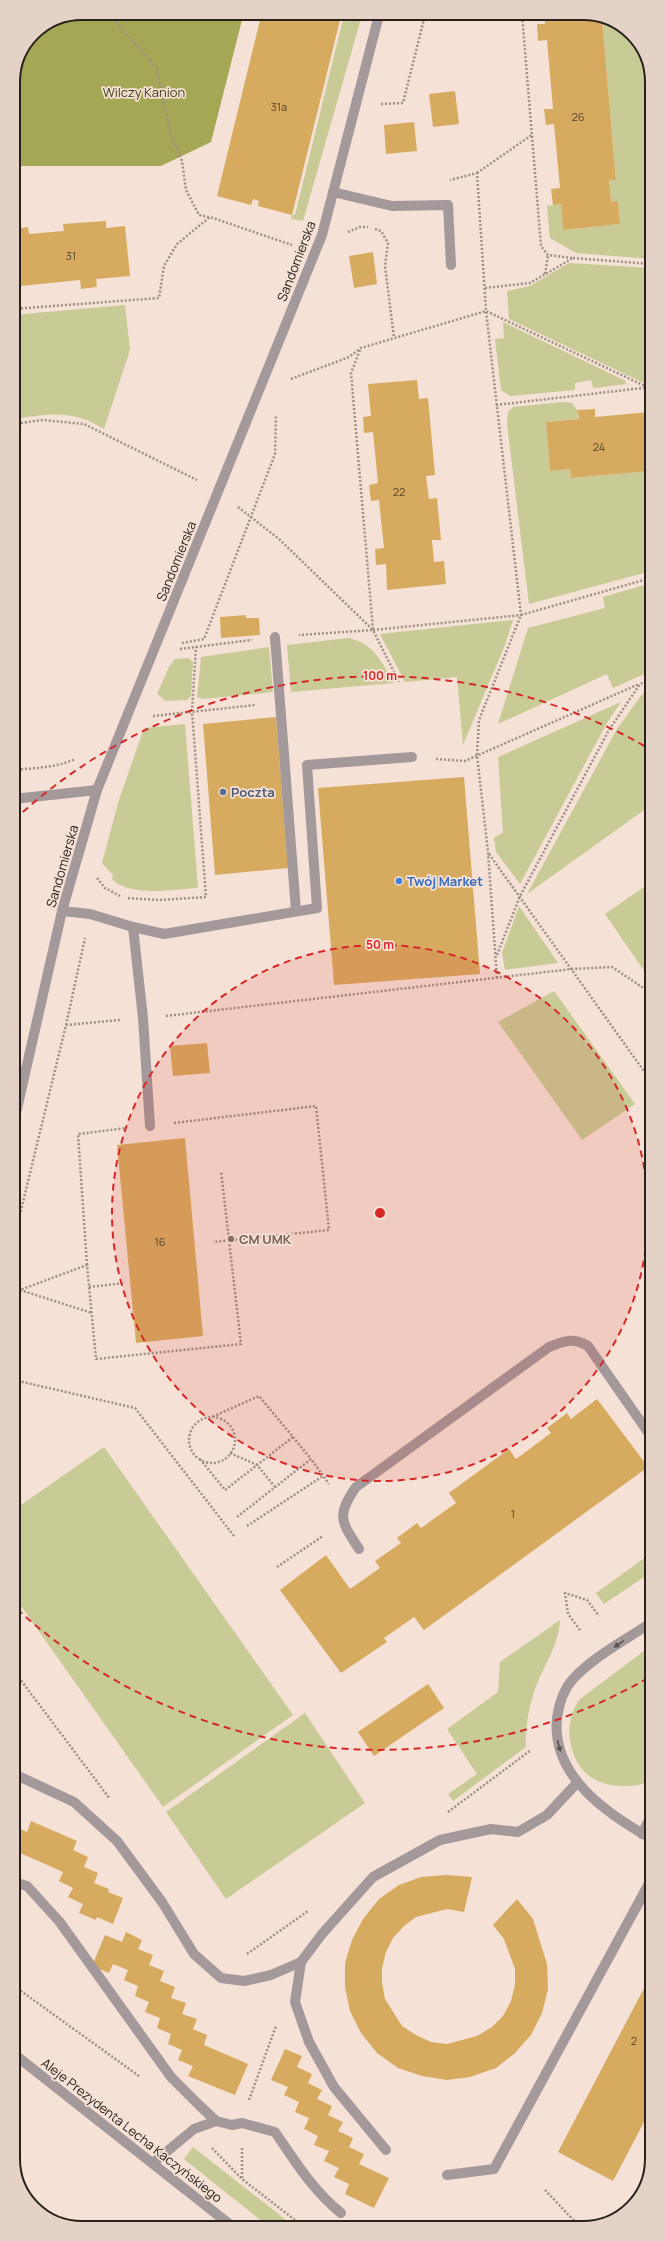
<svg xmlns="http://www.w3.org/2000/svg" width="665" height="2241" font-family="Manrope,sans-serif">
	<rect width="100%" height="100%" fill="#f5e1d5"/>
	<g fill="#c8cb95">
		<path d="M344 15H362L303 221 291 219 292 215H295Z"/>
		<path d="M602 19 628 30 651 69V259L576 253 550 238 547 206 561 204 564 230 620 224 618 202H611L609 180H616Z"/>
		<path d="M569 263 651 268V383L646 384 509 319 507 291 530 286Z"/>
		<path d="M125 305 130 350 104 429C72 409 49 414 13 419V315Z"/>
		<path d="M503 322 626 381 625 383 627 384 593 388 591 380 575 383V390L510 396 501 390 495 339 504 338Z"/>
		<path d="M563 402 572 403 577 410 578 419 546 422 550 471 570 469 571 478 651 471V571L529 604 507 424 508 412 513 407Z"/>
		<path d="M651 583V671L613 688 607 674 498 724 528 628 605 608 603 597Z"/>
		<path d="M513 620 505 645 463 745 457 677 405 682 380 634Z"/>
		<path d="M349 638C375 645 381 661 394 683L291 692 287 645Z"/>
		<path d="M269 647 273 692 203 699 197 697 201 657Z"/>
		<path d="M189 658 193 662 191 696 187 700 166 701 157 694 169 667 175 659Z"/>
		<path d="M651 689V805L527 894 617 729 643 693Z"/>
		<path d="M621 702 607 723 520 884 496 852 494 837 503 833 498 757Z"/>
		<path d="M185 724 198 888C173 889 131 898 112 879L113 875 102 863 118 803 144 728Z"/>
		<path d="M651 882V972L647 975 605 914Z"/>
		<path d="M519 906 558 963 505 970 502 953Z"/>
		<path d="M554 991 635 1104 582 1140 498 1022Z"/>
		<path d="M104 1447 293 1715 163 1807 14 1596V1510Z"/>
		<path d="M650 1554 652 1575H647L604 1604 596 1593Z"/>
		<path d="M560 1620C559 1644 545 1664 536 1686 529 1706 525 1726 526 1747L453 1801 448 1794 477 1774 447 1729 498 1692 500 1662Z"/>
		<path d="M652 1645V1778C643 1786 634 1786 623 1786 611 1786 598 1783 588 1775 567 1758 563 1720 580 1699Z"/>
		<path d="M305 1713 365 1803 226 1899 166 1812Z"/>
		<path d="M193 2147 295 2227H269L184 2159Z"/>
	</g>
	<path fill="#a4a855" d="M243 16 211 142 161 166H13C13 125 4 66 33 34 39 28 49 23 56 18Z"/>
	<g fill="#d6ab60">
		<path d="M587 13 602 19 616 180H609L611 202 618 201 620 224 563 230 561 204 553 205 551 189 560 188 554 124 546 125 544 109H553L547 40 538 41 537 24H545L544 14Z"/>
		<path d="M261 16H341L292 215 258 206 259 201 253 199 251 205 217 196Z"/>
		<path d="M455 91 459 124 433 127 429 94Z"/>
		<path d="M414 122 417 151 386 154 384 125Z"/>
		<path d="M106 221V228L125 226 130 276 96 279 97 287 81 289 80 280 20 286V294L13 295V229L28 227 29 234 64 231 63 224Z"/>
		<path d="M373 252 377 284 354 288 349 256Z"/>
		<path d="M417 380 419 399 428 398 435 475 426 476 429 499 437 498 441 540H432L434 562 444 561 446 584 387 590 386 564 376 565 375 549 384 548 379 500 371 501 369 485 378 483 373 432 364 433 363 417 371 416 368 384Z"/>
		<path d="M649 404H651V471L571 478 570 469 550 471 546 422 579 419 577 410 595 409V417L649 412Z"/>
		<path d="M246 615V618H259L260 635 221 638 220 617Z"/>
		<path d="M13 686 17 713H13Z"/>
		<path d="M276 717 288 868 215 875 203 724Z"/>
		<path d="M464 777 480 974 334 985 318 788Z"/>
		<path d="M207 1043 210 1073 173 1076 170 1046Z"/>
		<path d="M185 1138 203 1336 136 1343 117 1145Z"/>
		<path d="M597 1399 648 1467 424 1630 414 1617 384 1638 387 1642 341 1673 280 1590 326 1555 350 1589 380 1568 375 1561 401 1543 397 1538 417 1523 421 1528 456 1503 449 1493 509 1449 516 1459 551 1433 547 1428 567 1413 571 1419Z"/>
		<path d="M428 1684 444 1708 374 1756 358 1732Z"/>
		<path d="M31 1821 77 1841 73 1850 88 1857 84 1867 98 1873 94 1883 109 1889 108 1892 123 1898 113 1924 97 1917 96 1920 79 1913 83 1904 68 1897 73 1888 59 1881 63 1872 20 1853 16 1863H14V1826L27 1832Z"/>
		<path d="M446 1875 472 1877 464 1912 447 1909 416 1917 404 1926 393 1938 386 1952 382 1968V1983L385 1999 402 2026 416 2035 431 2042 447 2044 477 2036 492 2027 503 2016 511 2001 515 1985V1969L504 1939 493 1925 517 1899 533 1919 547 1964 548 1989 542 2013 531 2035 514 2054 496 2068 470 2077 447 2080 422 2076 398 2068 377 2053 361 2033 350 2011 345 1987V1963L352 1940 363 1919 379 1899 399 1885 421 1877Z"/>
		<path d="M126 1932 142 1940 138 1949 153 1955 149 1965 164 1971 160 1981 175 1987 171 1998 186 2003 182 2014 197 2019 193 2029 207 2035 204 2045 248 2064 235 2095 188 2076 193 2066 178 2060 182 2050 168 2044 171 2034 157 2028 160 2018 145 2012 149 2002 135 1996 138 1986 124 1980 128 1970 113 1964 109 1973 92 1966 105 1935 122 1942Z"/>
		<path d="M652 1973V2107L613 2181 558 2152Z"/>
		<path d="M285 2049 302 2056 297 2067 312 2074 308 2083 322 2090 317 2099 332 2106 328 2115 343 2122 338 2131 353 2138 349 2147 364 2154 359 2164 389 2178 374 2208 345 2194 349 2184 334 2177 339 2168 324 2161 329 2151 314 2145 318 2136 304 2129 309 2118 295 2112 299 2102 284 2095 288 2087 271 2080Z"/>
	</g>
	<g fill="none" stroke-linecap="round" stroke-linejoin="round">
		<g stroke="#9e8f86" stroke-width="2.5" stroke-dasharray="2 2" stroke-linecap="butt">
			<path d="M109 18 114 20 156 67 171 135 182 161 186 190 199 215 209 217"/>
			<path d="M381 104 403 103 425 15"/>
			<path d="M477 173 533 134"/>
			<path d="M375 229 381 231 388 243 385 266 394 338"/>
			<path d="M348 232 360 227H368"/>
			<path d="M573 258 651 264"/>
			<path d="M545 274 548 255"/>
			<path d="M485 288 530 283 573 258 548 255 541 246 522 14"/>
			<path d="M13 309 159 298 164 266 177 244 210 217 292 245"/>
			<path d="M360 350 351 373 373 630 399 682"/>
			<path d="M291 379 349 357 361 348 486 311 647 387"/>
			<path d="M496 405 651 387"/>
			<path d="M13 424 43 420 84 424 197 480"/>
			<path d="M238 507 279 539 373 630 299 635"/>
			<path d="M373 630 521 615 486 311 477 173 450 180"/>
			<path d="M182 643 204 639 275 454 276 415"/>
			<path d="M180 649 252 640"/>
			<path d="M153 716 255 705"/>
			<path d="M436 759 465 761 639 684"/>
			<path d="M13 770C34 768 56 768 75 759"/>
			<path d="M489 854 651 1081"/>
			<path d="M97 878 105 888 120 896"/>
			<path d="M128 898 159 900 206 897 192 711 196 647"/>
			<path d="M497 955 520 896 609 730 640 684 651 679"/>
			<path d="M497 978 488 852 477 755 479 720 521 615 651 578"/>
			<path d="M166 1016 572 969 612 967 651 993"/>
			<path d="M66 1025 120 1020"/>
			<path d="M174 1123 316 1106 329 1230 213 1242"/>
			<path d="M14 1239 66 1025 85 938"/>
			<path d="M87 1265 78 1134 126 1128"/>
			<path d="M89 1287 125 1283"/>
			<path d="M14 1289 20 1290 87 1265 96 1359 241 1344 221 1171"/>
			<path d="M20 1290 92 1313"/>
			<path d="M14 1380 135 1408 234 1536"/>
			<circle cx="212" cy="1440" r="23"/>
			<path d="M293 1437 311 1459"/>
			<path d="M230 1453 257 1465 275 1487"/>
			<path d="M200 1459 225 1490 293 1437 259 1396 212 1417"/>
			<path d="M237 1517 311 1459 329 1484"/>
			<path d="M247 1526 323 1476"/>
			<path d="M277 1567 323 1536"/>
			<path d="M580 1630 568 1614 565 1593 587 1600 599 1616"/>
			<path d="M14 1671 110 1799"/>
			<path d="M448 1812 531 1750"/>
			<path d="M247 1954 308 1911"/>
			<path d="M14 1986 139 2076"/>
			<path d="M249 2100 276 2026"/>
			<path d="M212 2148 242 2179 304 2227"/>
			<path d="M242 2148V2179"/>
			<path d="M545 2190 580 2227"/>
		</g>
		<g stroke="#a4999a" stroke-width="10">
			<path d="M333 192 392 206 448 205 451 265"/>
			<path d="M275 637 296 911"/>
			<path d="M13 799 97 790"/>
			<path d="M62 911 90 914 133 927 164 934 317 908 307 765 412 757"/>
			<path d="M133 927 143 1018 150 1126"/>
			<path d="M359 1549C341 1521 336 1516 356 1487L549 1347C565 1341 573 1337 588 1346L652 1438"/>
			<path d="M14 1774 74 1802 117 1841 162 1902 194 1954 221 1978 244 1981 271 1975 301 1962"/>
			<path d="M14 1882 27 1886 59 1921 171 2077 199 2105 216 2121 232 2125 242 2123 275 2132C295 2161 313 2191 341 2213"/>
			<path d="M386 2150 334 2087 309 2042 295 2002 301 1962 322 1934 373 1877 440 1840 491 1829 518 1832 547 1815 577 1783"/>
			<path d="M153 2163 194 2129 216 2121"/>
			<path d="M447 2175 494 2169 652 1878"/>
		</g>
		<g stroke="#a4999a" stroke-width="10">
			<path d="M14 1122 62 911 97 790 322 235 379 15"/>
			<path d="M652 1622C626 1640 594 1656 573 1679 563 1690 559 1704 557 1718 551 1776 607 1814 652 1839"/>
			<path d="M642 1834 652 1814"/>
		</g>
		<path stroke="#a4999a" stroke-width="10" d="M14 2054 233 2227"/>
	</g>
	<defs><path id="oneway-solid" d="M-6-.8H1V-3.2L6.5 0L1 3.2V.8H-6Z"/></defs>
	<g fill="#5a514e">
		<use href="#oneway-solid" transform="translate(619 1644) rotate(146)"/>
		<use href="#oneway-solid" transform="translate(559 1746) rotate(75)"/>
	</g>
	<circle cx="380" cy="1213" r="268" fill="#d62828" fill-opacity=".12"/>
	<g fill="none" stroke="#d62828" stroke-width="2" stroke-dasharray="7 5">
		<circle cx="380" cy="1213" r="268"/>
		<path d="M648 1678A537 537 0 0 1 17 1609M14 820A537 537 0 0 1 648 748"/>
	</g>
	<circle fill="#5c6f8a" stroke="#f5e1d5" stroke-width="1.5" cx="223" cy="792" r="4"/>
	<circle fill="#3f7fe0" stroke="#f5e1d5" stroke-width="1.5" cx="399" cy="881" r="4"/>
	<circle fill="#8d6e63" stroke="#f5e1d5" stroke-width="1.5" cx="231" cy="1239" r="4"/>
	<g text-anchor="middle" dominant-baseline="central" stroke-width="3.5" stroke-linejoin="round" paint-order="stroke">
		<g font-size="11" fill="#54442d">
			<text x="279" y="106">31a</text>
			<text x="578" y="116">26</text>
			<text x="71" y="255">31</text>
			<text x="599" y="446">24</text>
			<text x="399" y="491">22</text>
			<text x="160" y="1241">16</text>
			<text x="513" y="1513">1</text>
			<text x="634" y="2040">2</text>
		</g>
		<g font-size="13" fill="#393b17" stroke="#f5e1d5">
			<text x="144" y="92">Wilczy Kanion</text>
		</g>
		<g font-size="13" fill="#28211c" stroke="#f5e1d5">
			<text transform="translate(296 261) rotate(-69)">Sandomierska</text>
			<text transform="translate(176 561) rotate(-68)">Sandomierska</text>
			<text transform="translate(62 866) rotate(-74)">Sandomierska</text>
			<text transform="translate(132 2130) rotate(38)">Aleje Prezydenta Lecha Kaczyńskiego</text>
		</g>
		<g font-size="13" font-weight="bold" fill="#4e5e75" stroke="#f5e1d5" text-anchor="start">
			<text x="231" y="792">Poczta</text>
		</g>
		<g font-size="13" font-weight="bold" fill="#366cbe" stroke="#f5e1d5" text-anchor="start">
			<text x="407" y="881">Twój Market</text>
		</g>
		<g font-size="13" font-weight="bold" fill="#785e54" stroke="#f5e1d5" text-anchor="start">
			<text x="239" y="1239">CM UMK</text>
		</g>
	</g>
	<path d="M0 0H665V2241H0ZM82 20H583A62 62 0 0 1 645 82V2159A62 62 0 0 1 583 2221H82A62 62 0 0 1 20 2159V82A62 62 0 0 1 82 20Z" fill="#e5d2c6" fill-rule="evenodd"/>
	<path fill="none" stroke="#28211c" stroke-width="2" d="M82 20H583A62 62 0 0 1 645 82V2159A62 62 0 0 1 583 2221H82A62 62 0 0 1 20 2159V82A62 62 0 0 1 82 20Z"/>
	<circle cx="380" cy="1213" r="6" fill="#d62828" stroke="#f5e1d5" stroke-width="2"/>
	<g font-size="12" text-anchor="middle" font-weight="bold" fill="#d62828" stroke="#f5e1d5" stroke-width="3.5" stroke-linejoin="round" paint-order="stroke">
		<text x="380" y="680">100 m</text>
		<text x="380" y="949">50 m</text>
	</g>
</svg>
